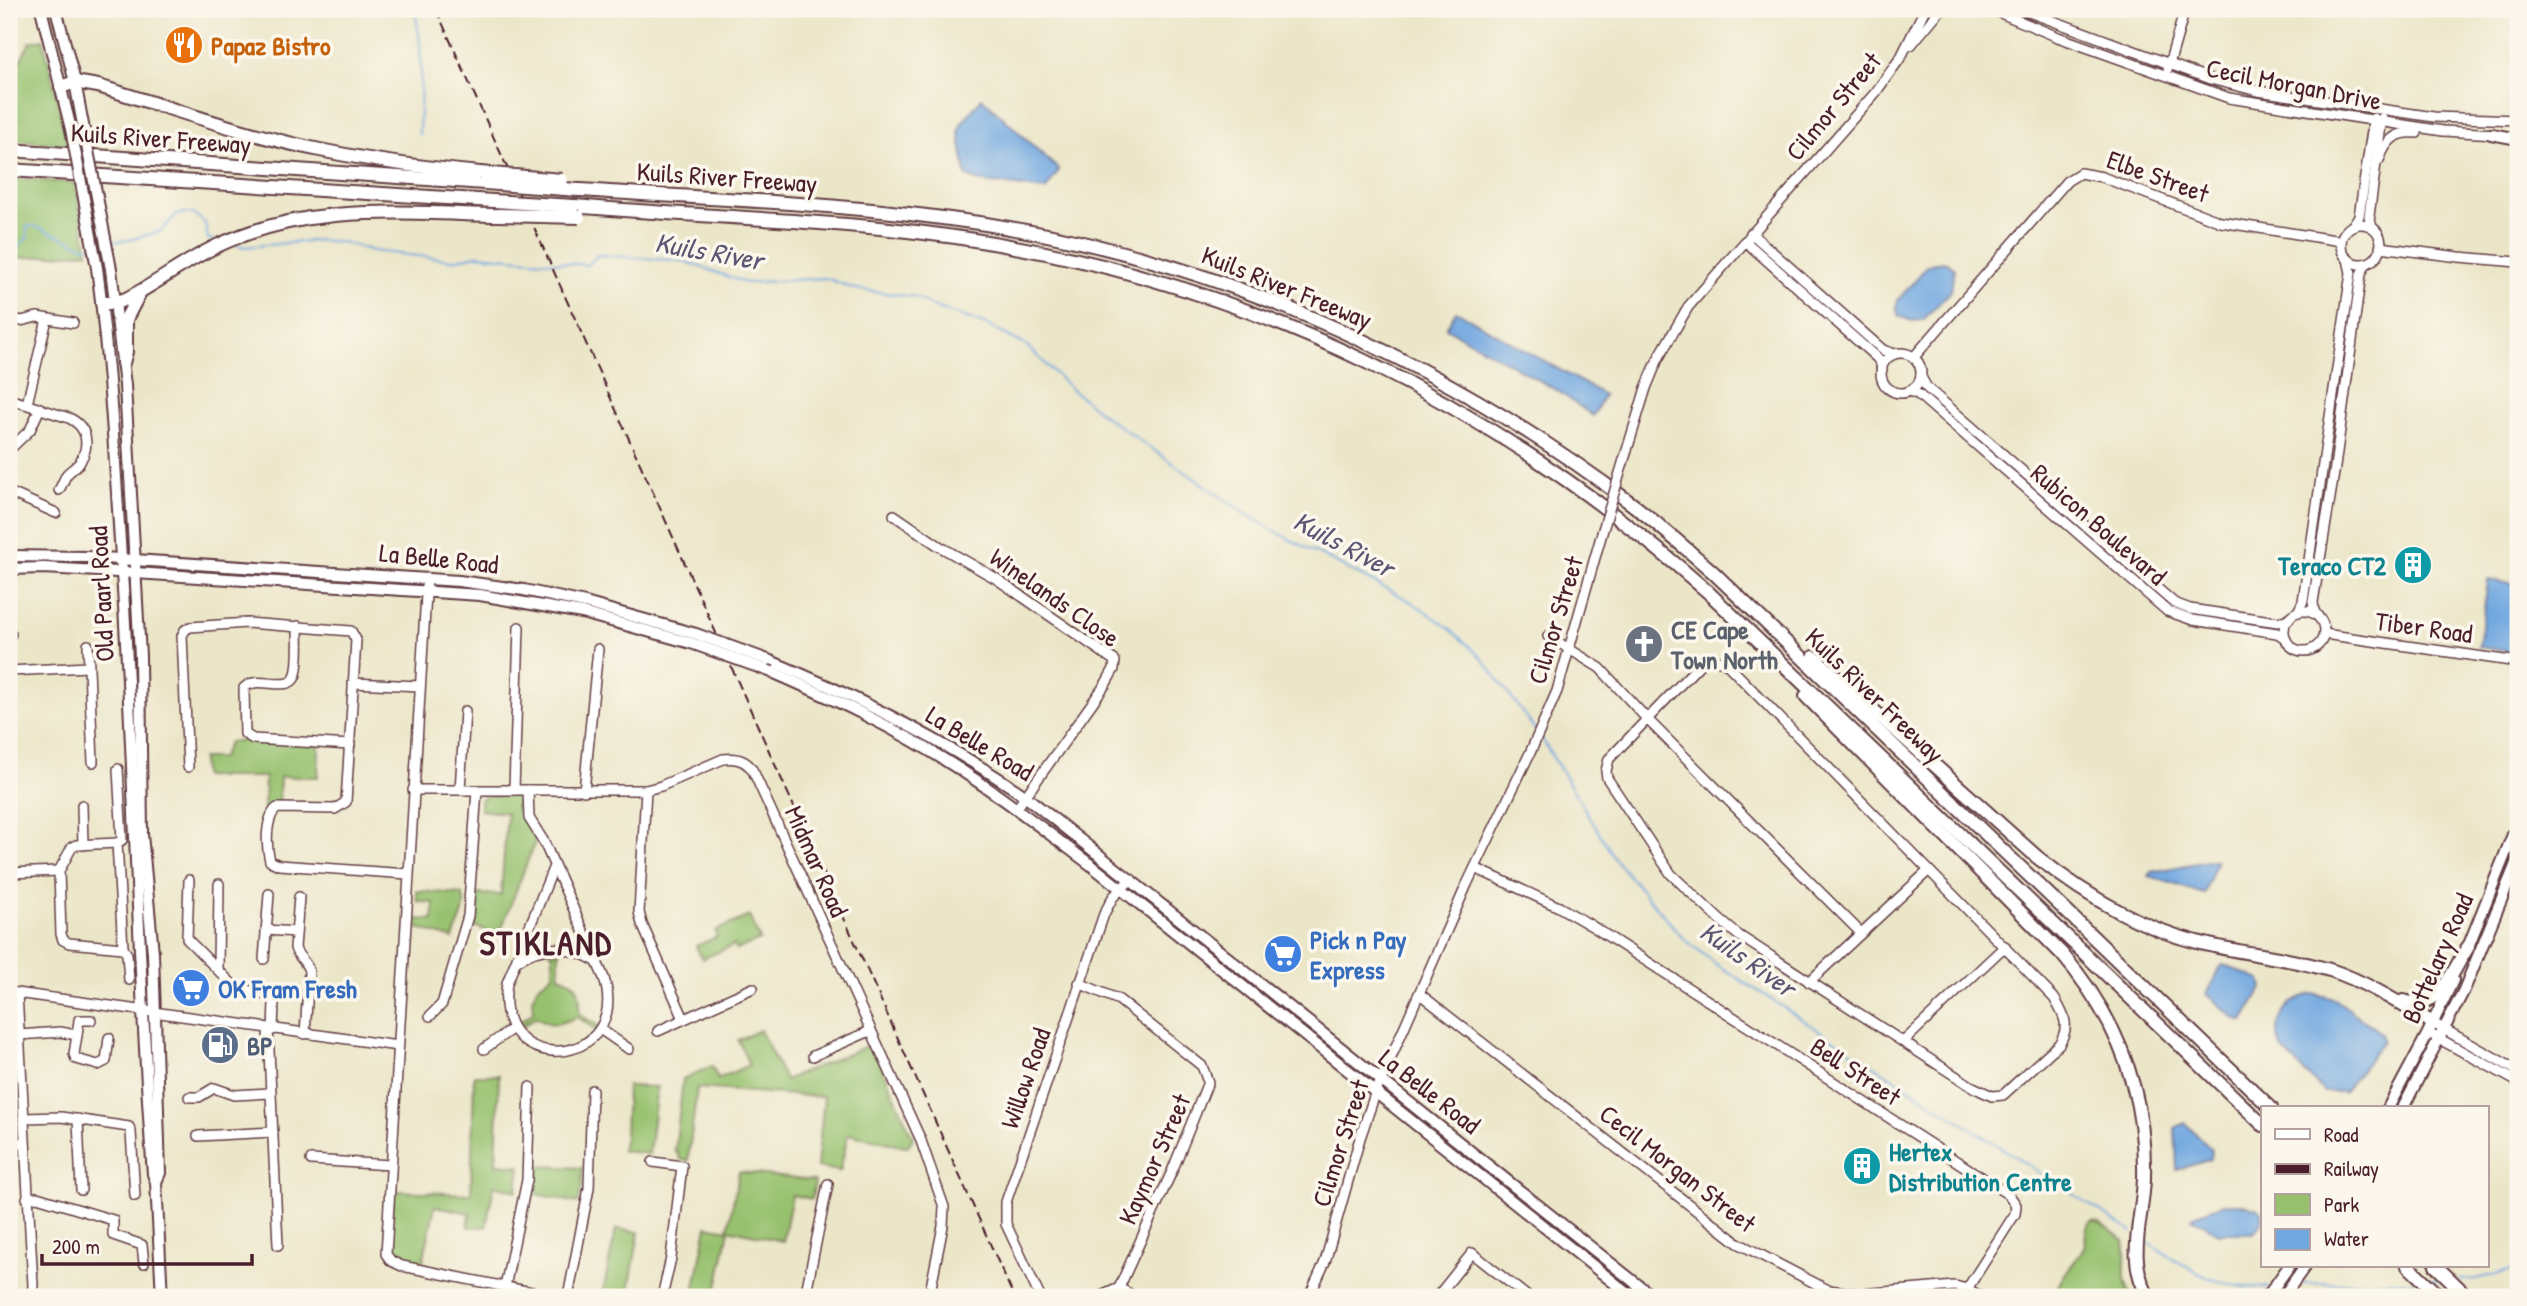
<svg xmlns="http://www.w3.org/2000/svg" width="2527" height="1306" font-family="'Patrick Hand',sans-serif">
	<rect width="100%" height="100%" fill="#fbf7ec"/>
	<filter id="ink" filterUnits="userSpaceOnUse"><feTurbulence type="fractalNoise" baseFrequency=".0143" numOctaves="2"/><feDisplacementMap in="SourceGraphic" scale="14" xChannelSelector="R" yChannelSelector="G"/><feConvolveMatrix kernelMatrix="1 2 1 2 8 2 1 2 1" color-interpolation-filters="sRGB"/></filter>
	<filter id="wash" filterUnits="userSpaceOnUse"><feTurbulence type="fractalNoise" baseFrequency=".00686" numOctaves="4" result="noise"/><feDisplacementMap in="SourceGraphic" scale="28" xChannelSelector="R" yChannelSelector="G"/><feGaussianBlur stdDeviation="1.57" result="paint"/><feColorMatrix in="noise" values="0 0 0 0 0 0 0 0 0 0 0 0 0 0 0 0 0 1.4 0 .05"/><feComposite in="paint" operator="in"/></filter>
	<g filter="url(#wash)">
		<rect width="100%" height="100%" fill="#ece6c9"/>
		<g fill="#97c16e" stroke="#70704c" stroke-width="2">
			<path d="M43 39 68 145 9 139V63L20 61 30 42Z"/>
			<path d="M9 178 75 183 88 252 9 259Z"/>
			<path d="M249 740 319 745 318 777H280L279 804 270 810H264L265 777H203L202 758H222L229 742Z"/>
			<path d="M488 795 519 796 524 798 526 818 538 834 499 935 471 925 478 894 501 895 507 813 480 810V800Z"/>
			<path d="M417 891 462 894C469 909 457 925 453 939L415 927V919L433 920 434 903 417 901Z"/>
			<path d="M749 916 760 940 736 950 734 945 702 959 696 946 717 937 715 931Z"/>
			<path d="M561 951 559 955V976C580 982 581 992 579 1011L582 1016 599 1026 596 1030 578 1017 557 1024 548 1023 536 1017 521 1027 520 1030 514 1022 518 1023 533 1012 532 999 537 987 553 974V955L550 952Z"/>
			<path d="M760 1030 785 1080 872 1044 913 1138 908 1146H904L848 1134 840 1171 817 1167 824 1097 697 1088 688 1161 680 1159 678 1153 675 1152 683 1079 712 1066 718 1079 749 1065 738 1040Z"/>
			<path d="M474 1075H499L496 1164 520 1166 517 1191 494 1185 486 1227H468L470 1213 435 1206 422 1266 400 1261 390 1251 394 1191 471 1194Z"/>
			<path d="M627 1086 657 1087 649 1154 622 1151 625 1136Z"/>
			<path d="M543 1166 582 1168V1186L578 1203 532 1193 535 1167Z"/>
			<path d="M739 1172 815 1181 812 1199 792 1195 783 1241 728 1229Z"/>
			<path d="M2092 1221 2100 1223 2124 1240C2128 1263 2119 1276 2132 1297H2057C2055 1279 2077 1263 2084 1247 2088 1236 2082 1229 2092 1221Z"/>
			<path d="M707 1226 729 1230 715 1297H693Z"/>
			<path d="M616 1229 639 1232 628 1297H602Z"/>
		</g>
		<g fill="#72a8e0" stroke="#5e6486" stroke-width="2">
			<path d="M982 98 1059 170 1046 190 976 181 966 175 959 131 961 124Z"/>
			<path d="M1942 261 1949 263 1954 269 1951 291 1923 320 1912 321 1899 316 1896 307 1898 300 1928 265Z"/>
			<path d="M1456 311 1604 395 1593 416 1558 391 1446 328Z"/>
			<path d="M2488 580 2518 584V653L2479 647Z"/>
			<path d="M2212 860 2216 861 2215 866 2204 894 2149 876 2152 872Z"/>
			<path d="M2223 965 2261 980 2263 987 2243 1021 2234 1018 2207 994 2219 968Z"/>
			<path d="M2315 994 2335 999 2381 1033 2383 1041 2344 1092H2324L2281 1048C2271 1021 2287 997 2315 994Z"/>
			<path d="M2185 1123 2212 1150 2211 1159 2177 1170 2175 1128Z"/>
			<path d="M2224 1204H2243L2259 1209C2265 1219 2260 1224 2254 1233H2219L2192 1218 2196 1214Z"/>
		</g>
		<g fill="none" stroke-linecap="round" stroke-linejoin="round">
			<g stroke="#72a8e0" stroke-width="2">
				<path d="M414 9C425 49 420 94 419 135"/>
				<path d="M109 242 129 240 161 231 176 215 185 213 194 214 205 223 208 239 214 240"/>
				<path d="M237 245 245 247 321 240 346 243 373 251 436 258 452 260 478 255 587 265 598 255 684 261 746 283 826 278 855 289 916 297 932 306 987 325 1027 346 1071 389 1106 417 1249 516 1289 539 1412 602 1448 627 1481 657 1537 732"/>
				<path d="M9 248H17L27 238V227L34 226 86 247 90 246"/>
				<path d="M1540 736 1617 862 1684 939 1716 964 2132 1232"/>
				<path d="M2143 1239C2185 1266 2215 1291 2268 1287"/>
				<path d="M2431 1280H2443"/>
				<path d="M2459 1280 2476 1279 2518 1269"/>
				<path d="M2298 1284 2415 1281"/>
			</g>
		</g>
	</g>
	<g filter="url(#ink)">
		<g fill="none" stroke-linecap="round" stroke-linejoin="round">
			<defs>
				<g id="minor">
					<path d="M233 9 234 12"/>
					<path d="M904 9 929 12 948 9"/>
					<path d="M1991 9 2058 37 2229 98 2443 131 2496 134"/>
					<path d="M2021 9 2210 79 2258 91 2434 117 2518 120"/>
					<path d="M1911 45 1941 9"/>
					<path d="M2168 68 2185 9"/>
					<path d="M2379 160C2386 140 2396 131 2417 133"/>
					<circle cx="2361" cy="244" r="20"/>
					<path d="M2353 225 2359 216 2374 118"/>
					<path d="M2372 227 2369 216 2382 118"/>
					<path d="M1751 233 1883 350 1894 354"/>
					<path d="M1745 241 1877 358 1881 364 1882 370"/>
					<path d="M2380 247 2459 257 2518 262"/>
					<path d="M9 313 15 319 21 321 37 317 73 323"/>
					<circle cx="1901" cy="373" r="20"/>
					<path d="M1914 357 2067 181 2080 173 2102 177 2221 222 2341 241"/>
					<path d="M1921 377 1927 388 2174 603 2190 609 2278 622 2289 619"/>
					<path d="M1910 391 1919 395 2167 611 2193 620 2277 633 2285 638"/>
					<path d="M9 399 69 418C88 427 90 445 80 462 76 467 71 470 67 474 64 479 62 485 59 490"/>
					<path d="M27 404 47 319"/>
					<path d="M9 450 30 430 40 408"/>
					<path d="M1623 463 1646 388 1658 359 1688 307 1876 92 1901 57 1925 9"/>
					<path d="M9 492 56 513"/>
					<path d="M894 515 939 546 997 579 1115 661 1114 669 1105 685 1017 808"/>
					<path d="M427 578 386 1254 391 1261 402 1266 556 1297"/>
					<circle cx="2304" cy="631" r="20"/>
					<path d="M2298 612 2303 601 2351 273 2348 259"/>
					<path d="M2317 615 2314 611 2313 602 2335 467 2361 274 2366 263"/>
					<path d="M298 626C298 639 300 665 295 677 288 693 256 674 244 688L245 734 253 739 350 745"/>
					<path d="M9 634H11"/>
					<path d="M2324 634 2518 662"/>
					<path d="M1548 636 1600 668 1647 719 1861 933"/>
					<path d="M88 645 93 762"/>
					<path d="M1708 658 1725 662 2054 998C2064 1015 2071 1026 2059 1044L2003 1095 1992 1096 1971 1086 1738 935 1720 920 1671 874 1607 778 1606 771 1609 759 1702 662Z"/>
					<path d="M9 671 88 667"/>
					<path d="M353 683 420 686"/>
					<path d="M9 693 12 709 9 716"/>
					<path d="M188 767 182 636 185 630 190 627 247 623 351 631 356 640 346 802 335 809 277 808C265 818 266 846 270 861L279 865 408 874"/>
					<path d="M118 769 122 840 117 843 123 948 127 954 129 980"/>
					<path d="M413 790H646L661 786 723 759C736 757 748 760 754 773L920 1138 944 1207 943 1226 929 1297"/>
					<path d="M460 790 465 711"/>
					<path d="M514 790 519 627"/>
					<path d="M528 790 529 818 544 842 604 978C632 1069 491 1080 507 983L554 866"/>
					<path d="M646 790 639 912 642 924 684 1019"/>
					<path d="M584 791 598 649"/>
					<path d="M82 805 83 845"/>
					<path d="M117 843 76 845 72 847 59 871 61 934 63 940 69 943 123 948"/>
					<path d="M1475 868 1559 907 1592 926 2009 1195 2016 1205 2015 1214 1967 1289"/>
					<path d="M9 873 59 871"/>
					<path d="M189 880 187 939 218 970"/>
					<path d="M219 884 218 970 235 987 271 996 274 1002 273 1030"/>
					<path d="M299 897 295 948C297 957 308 962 309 972L305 1034"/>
					<path d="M266 930 296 932"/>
					<path d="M264 959 269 894"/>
					<path d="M517 961C543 943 570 946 596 961"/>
					<path d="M1809 982 1928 871"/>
					<path d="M1079 983 1119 1000 1202 1066 1208 1082 1173 1169 1119 1288"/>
					<path d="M9 992 398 1046"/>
					<path d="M17 993 33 1285 32 1297"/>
					<path d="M1420 994 1738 1243 1828 1290 1861 1294 1955 1286 1967 1289 1983 1297"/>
					<path d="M430 1016 442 1004 468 916 477 790"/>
					<path d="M2433 1023 2518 1071"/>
					<path d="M268 1029 278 1245"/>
					<path d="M600 1029 629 1049"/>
					<path d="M658 1031 753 988"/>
					<path d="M19 1035 60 1032 77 1035 79 1020H91"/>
					<path d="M77 1035 74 1054 76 1059 98 1065 106 1061 109 1038"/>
					<path d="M2434 1036 2518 1082"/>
					<path d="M1903 1042 2005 946"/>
					<path d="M484 1049 513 1028"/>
					<path d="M813 1056 870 1031"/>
					<path d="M189 1097H199L214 1088 234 1095 271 1093"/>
					<path d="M23 1118 61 1117 129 1127 131 1132 135 1196"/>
					<path d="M78 1119 81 1190"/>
					<path d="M198 1136 273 1132"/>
					<path d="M9 1140 25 1145"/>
					<path d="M311 1160 390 1165"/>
					<path d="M653 1162 682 1166 671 1258 662 1297"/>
					<path d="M27 1198 37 1197 113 1220V1235L142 1245 144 1263"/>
					<path d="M505 1287 527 1180 530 1087"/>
					<path d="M568 1297 589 1188 592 1090"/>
					<path d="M805 1297 828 1184"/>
					<path d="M1040 1297 1006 1224V1202L1104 914 1113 897 1131 879"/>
					<path d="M1099 1297 1119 1288 1135 1297"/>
					<path d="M1309 1297 1325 1262 1360 1138 1375 1094 1467 884 1530 753 1557 691 1602 533"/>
					<path d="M1437 1297 1472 1253 1528 1297"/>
				</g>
				<g id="major">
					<path d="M41 9 71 129"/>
					<path d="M56 9 75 82 84 130"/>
					<path d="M2491 134 2518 139"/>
					<path d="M97 268C111 374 116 481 123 589 135 784 138 979 153 1174L156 1182 162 1297"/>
					<path d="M111 269 125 385 140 656 142 834 153 953 160 1173 156 1182"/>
					<path d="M9 556 88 557 459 581 524 590 585 603 696 634"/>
					<path d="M9 569 44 568 135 573 480 595 582 613 691 643"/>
					<path d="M768 660C858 697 945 741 1025 796L1653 1297"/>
					<path d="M772 672C832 698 892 726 948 762 998 793 1044 830 1091 865L1632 1297"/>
					<path d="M2466 952 2518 822"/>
					<path d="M2388 1108 2428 1033 2453 980"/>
					<path d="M2403 1108 2464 990 2518 859"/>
					<path d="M2267 1297 2289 1266"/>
					<path d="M2283 1297 2305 1266"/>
				</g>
				<g id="highway">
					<path d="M61 87 75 82 98 86C171 108 245 135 320 150 373 161 427 168 480 173"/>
					<path d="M9 150 485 183"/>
					<path d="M9 170 493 201"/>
					<path d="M565 189C694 198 823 202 950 219 1198 250 1433 354 1632 504 1660 525 1686 549 1713 572L2271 1108"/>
					<path d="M574 206C705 218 838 219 968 239 1251 282 1494 403 1708 592L2263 1125"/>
					<path d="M102 303H115L126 299C158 283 186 260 219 245 308 203 403 213 499 215"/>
					<path d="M123 363 126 352V319L140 292"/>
					<path d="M1814 657 2037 857C2085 895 2137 927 2197 942 2242 954 2289 957 2333 971 2368 983 2402 1005 2433 1023"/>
					<path d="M1806 696 2062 954C2117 1018 2146 1093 2144 1178 2143 1219 2125 1260 2149 1297"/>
					<path d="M2403 1001C2441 1012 2451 972 2468 947"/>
					<path d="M2408 1266 2441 1297"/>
					<path d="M2436 1266 2468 1297"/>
				</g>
			</defs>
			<use href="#minor" stroke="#623d43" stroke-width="12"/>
			<use href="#major" stroke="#623d43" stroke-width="14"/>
			<use href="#highway" stroke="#623d43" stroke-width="16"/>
			<use href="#minor" stroke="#fff" stroke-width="9"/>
			<use href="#major" stroke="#fff" stroke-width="10"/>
			<use href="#highway" stroke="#fff" stroke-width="12"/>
			<path stroke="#4a1f2b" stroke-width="2" stroke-dasharray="10 5" stroke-linecap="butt" d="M436 9 1014 1297"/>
			<defs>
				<path id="minor-bridge" d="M1602 533 1623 463"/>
				<g id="major-bridge">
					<path d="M71 129 97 268"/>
					<path d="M84 130 111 269"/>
					<path d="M696 634 768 660"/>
					<path d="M691 643 772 672"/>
				</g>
				<g id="highway-bridge">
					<path d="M480 173 562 180"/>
					<path d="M485 183 565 189"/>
					<path d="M493 201 574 206"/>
					<path d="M499 215 579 217"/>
				</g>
			</defs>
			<use href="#minor-bridge" stroke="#623d43" stroke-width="12" stroke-linecap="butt"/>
			<use href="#major-bridge" stroke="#623d43" stroke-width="14" stroke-linecap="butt"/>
			<use href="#highway-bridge" stroke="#623d43" stroke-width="16" stroke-linecap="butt"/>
			<use href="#minor-bridge" stroke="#fff" stroke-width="9"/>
			<use href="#major-bridge" stroke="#fff" stroke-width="10"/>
			<use href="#highway-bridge" stroke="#fff" stroke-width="12"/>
		</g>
	</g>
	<defs>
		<symbol id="restaurant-disc" viewBox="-11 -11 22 22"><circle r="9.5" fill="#e8710a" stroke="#fbf7ec"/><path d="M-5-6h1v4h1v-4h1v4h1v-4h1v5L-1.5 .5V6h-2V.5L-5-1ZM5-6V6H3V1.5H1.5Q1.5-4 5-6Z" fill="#fff"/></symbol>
		<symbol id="building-disc" viewBox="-11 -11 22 22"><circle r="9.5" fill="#0f9aa8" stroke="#fbf7ec"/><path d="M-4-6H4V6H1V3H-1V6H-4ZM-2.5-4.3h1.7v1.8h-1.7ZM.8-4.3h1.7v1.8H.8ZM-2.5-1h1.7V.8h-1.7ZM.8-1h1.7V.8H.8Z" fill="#fff"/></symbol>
		<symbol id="church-disc" viewBox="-11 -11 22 22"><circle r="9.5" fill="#6b7280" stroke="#fbf7ec"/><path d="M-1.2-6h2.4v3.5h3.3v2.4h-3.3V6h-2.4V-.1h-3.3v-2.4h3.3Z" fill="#fff"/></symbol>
		<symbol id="supermarket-disc" viewBox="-11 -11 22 22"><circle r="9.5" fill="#3f7fe0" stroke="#fbf7ec"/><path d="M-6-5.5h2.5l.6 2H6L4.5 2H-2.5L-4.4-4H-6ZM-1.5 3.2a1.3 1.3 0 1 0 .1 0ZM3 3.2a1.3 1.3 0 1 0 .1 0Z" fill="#fff"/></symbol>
		<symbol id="fuel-disc" viewBox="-11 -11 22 22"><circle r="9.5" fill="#5c6f8a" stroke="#fbf7ec"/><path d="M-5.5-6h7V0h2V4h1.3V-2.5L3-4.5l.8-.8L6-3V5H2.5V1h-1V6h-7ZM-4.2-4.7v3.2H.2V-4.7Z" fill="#fff"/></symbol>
	</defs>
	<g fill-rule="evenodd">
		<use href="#restaurant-disc" x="162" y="23" width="44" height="44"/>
		<use href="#building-disc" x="2391" y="543" width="44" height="44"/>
		<use href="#church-disc" x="1622" y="622" width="44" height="44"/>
		<use href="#supermarket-disc" x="1261" y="932" width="44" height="44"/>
		<use href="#supermarket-disc" x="169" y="966" width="44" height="44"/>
		<use href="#fuel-disc" x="198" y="1023" width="44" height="44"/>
		<use href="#building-disc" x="1840" y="1144" width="44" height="44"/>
	</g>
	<g text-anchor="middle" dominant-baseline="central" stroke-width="7" stroke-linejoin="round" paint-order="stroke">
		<g font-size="26" font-weight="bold" fill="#c56008" stroke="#fbf7ec" text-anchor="start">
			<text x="211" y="45">Papaz Bistro</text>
		</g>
		<g font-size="26" fill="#4a1f2b" stroke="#fbf7ec">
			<text transform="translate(2294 84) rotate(11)">Cecil Morgan Drive</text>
			<text transform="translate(1833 106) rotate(-50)">Cilmor Street</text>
			<text transform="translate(161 138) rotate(4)">Kuils River Freeway</text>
			<text transform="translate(2158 176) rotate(20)">Elbe Street</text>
			<text transform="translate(727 177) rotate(4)">Kuils River Freeway</text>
			<text transform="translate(1287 287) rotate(22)">Kuils River Freeway</text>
			<text transform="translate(2099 524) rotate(41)">Rubicon Boulevard</text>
			<text transform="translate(439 558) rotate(6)">La Belle Road</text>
			<text transform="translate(101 594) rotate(-93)">Old Paarl Road</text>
			<text transform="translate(1055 597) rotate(35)">Winelands Close</text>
			<text transform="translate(1555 620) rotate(-73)">Cilmor Street</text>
			<text transform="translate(2424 627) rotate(8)">Tiber Road</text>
			<text transform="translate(1875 695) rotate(44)">Kuils River Freeway</text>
			<text transform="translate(980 743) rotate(31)">La Belle Road</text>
			<text transform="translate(817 861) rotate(66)">Midmar Road</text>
			<text transform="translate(2437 958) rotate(-66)">Bottelary Road</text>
			<text transform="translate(1856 1071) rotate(33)">Bell Street</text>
			<text transform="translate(1025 1078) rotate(-71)">Willow Road</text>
			<text transform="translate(1430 1091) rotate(38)">La Belle Road</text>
			<text transform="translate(1340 1143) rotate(-72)">Cilmor Street</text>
			<text transform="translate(1154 1159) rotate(-66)">Kaymor Street</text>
			<text transform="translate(1678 1168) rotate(38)">Cecil Morgan Street</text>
		</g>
		<g font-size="26" font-weight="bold" fill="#0d838f" stroke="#fbf7ec" text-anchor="end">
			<text x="2386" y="565">Teraco CT2</text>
			<text x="1889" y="1151" text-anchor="start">Hertex<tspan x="1889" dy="30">Distribution Centre</tspan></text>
		</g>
		<g font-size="26" font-weight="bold" fill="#5b616d" stroke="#fbf7ec" text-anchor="start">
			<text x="1671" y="629">CE Cape<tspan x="1671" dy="30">Town North</tspan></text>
		</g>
		<g font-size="26" font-weight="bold" fill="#366cbe" stroke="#fbf7ec" text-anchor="start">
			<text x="1310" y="939">Pick n Pay<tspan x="1310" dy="30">Express</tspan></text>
			<text x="218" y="988">OK Fram Fresh</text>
		</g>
		<g font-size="26" font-weight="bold" fill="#4e5e75" stroke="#fbf7ec" text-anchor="start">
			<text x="247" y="1045">BP</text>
		</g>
		<g font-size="28" font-style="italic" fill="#5a5673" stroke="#fbf7ec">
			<text transform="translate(709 251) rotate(10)">Kuils River</text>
			<text transform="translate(1344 544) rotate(28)">Kuils River</text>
			<text transform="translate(1748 959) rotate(35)">Kuils River</text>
		</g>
		<g font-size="33" font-weight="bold" letter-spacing="2" fill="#4a1f2b" stroke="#fbf7ec">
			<text x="546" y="943">STIKLAND</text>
		</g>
	</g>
	<rect width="2527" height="1306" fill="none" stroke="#fbf7ec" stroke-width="35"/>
	<rect x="2261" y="1106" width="228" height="161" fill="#fbf7ec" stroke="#b4a19f" stroke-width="2"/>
	<rect x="2275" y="1129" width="35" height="10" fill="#ffffff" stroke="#b4a19f" stroke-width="2"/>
	<text x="2324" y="1142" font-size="21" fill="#4a1f2b">Road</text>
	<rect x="2275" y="1164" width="35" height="10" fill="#4a1f2b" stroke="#b4a19f" stroke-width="2"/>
	<text x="2324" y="1176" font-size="21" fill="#4a1f2b">Railway</text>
	<rect x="2275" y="1194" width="35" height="21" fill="#97c16e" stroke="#b4a19f" stroke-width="2"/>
	<text x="2324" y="1212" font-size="21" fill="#4a1f2b">Park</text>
	<rect x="2275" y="1229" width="35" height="21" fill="#72a8e0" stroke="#b4a19f" stroke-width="2"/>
	<text x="2324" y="1246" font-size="21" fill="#4a1f2b">Water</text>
	<path d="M42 1254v10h210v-10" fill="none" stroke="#4a1f2b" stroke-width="3.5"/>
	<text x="52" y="1254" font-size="21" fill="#4a1f2b" stroke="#fbf7ec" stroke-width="5" paint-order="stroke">200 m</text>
</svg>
